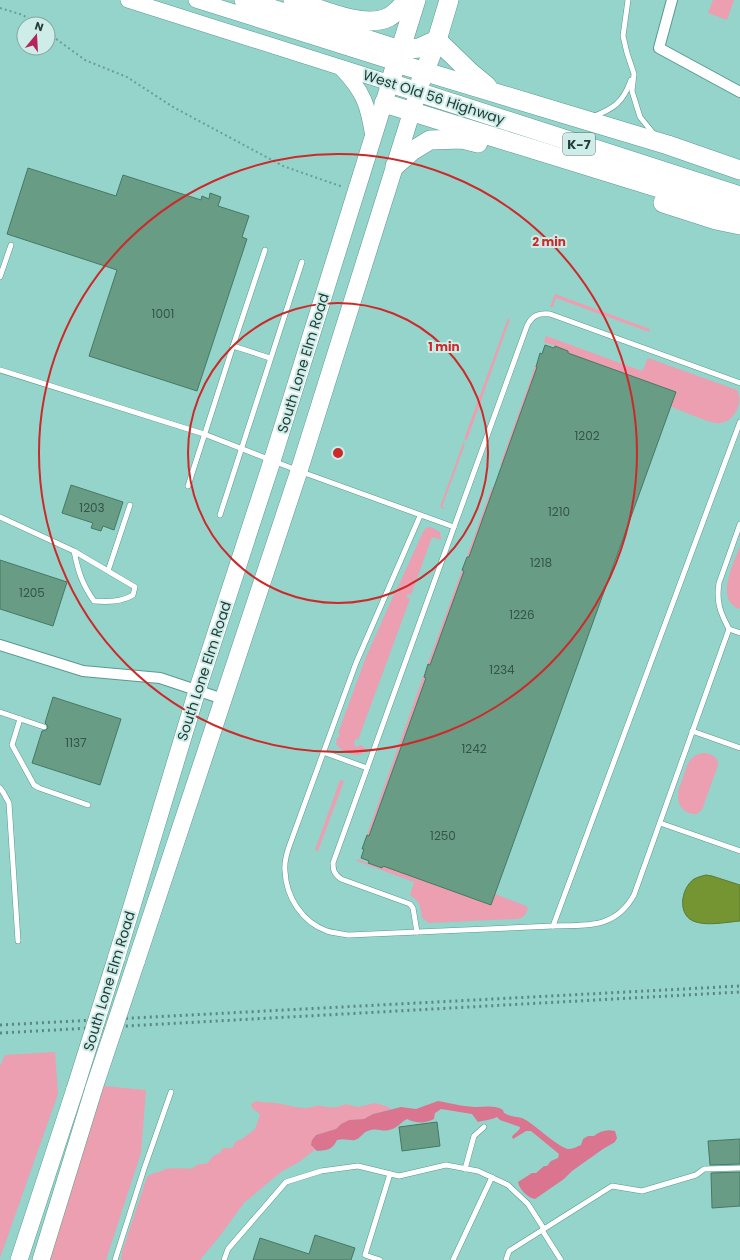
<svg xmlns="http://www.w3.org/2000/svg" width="740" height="1260" font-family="Poppins,sans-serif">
	<rect width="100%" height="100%" fill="#94d4cb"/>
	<g fill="#ec9fb0">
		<path d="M713 0H734L727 20 708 13Z"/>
		<path d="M555 294 650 329 649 332 556 298 553 307H550Z"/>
		<path d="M508 318 510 319 467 440 464 439Z"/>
		<path d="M546 336 642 371 648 358 737 390C740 396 740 401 738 407 735 415 729 422 721 423 711 424 703 419 694 416 650 400 609 375 568 353V351L544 342Z"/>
		<path d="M536 364 538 365 502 466 500 465Z"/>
		<path d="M463 443 465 444 442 507 445 508 443 509 440 507Z"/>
		<path d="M492 487 494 488 468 560 466 559Z"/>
		<path d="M431 527 440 532 441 540 432 537 411 595 408 594 406 597 410 599 358 740 355 739 354 744 356 747 361 745 366 749C365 750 364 753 362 754 355 758 340 750 336 744L337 737H339L340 734 338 733 366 657 395 592 398 593 399 590 397 589 423 532 426 528Z"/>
		<path d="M740 546V609C714 600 734 563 740 546Z"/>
		<path d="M463 567 465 568 430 667 427 666Z"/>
		<path d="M424 674 427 675 367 840H365Z"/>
		<path d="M706 753C713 755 718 757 718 765L702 810 697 814C686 815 677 807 678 795 678 789 681 783 683 778 685 771 687 763 692 758 696 754 701 753 706 753Z"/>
		<path d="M340 780 344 781 318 851 315 850Z"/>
		<path d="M357 859 382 868 383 866 491 905 495 894 526 906 528 908C526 914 525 917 518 919L429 923 422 918C420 905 421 903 410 895L414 882 357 861Z"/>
		<path d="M55 1052 58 1094 0 1258V1066L5 1055Z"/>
		<path d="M104 1086 146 1090 141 1153 106 1260H49Z"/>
		<path d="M256 1101C263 1103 268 1102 275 1103 285 1104 295 1108 306 1108 311 1108 316 1105 321 1106 329 1107 338 1109 345 1104L358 1107 375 1103 386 1106 391 1109 373 1114 364 1119 349 1120 341 1124 336 1129 316 1135 311 1145 316 1149 299 1162 281 1172 244 1203 219 1237 200 1260H121L122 1252 147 1177C152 1172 160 1173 165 1169 169 1168 188 1168 191 1169L199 1164H204L208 1163 213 1156 220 1153 223 1148H230L233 1147 235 1142 242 1139 255 1129 260 1114 252 1108 251 1104Z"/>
	</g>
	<path fill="#db748e" d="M438 1101C448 1103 466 1107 476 1107 485 1107 496 1105 503 1110L504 1113C511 1117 515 1116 522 1118 534 1123 559 1149 569 1149 573 1149 578 1146 581 1145L583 1139 588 1136H594C600 1131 607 1129 615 1131L617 1138 615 1142 603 1149 572 1171 564 1179 535 1199C528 1198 519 1189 518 1182L532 1173H536L544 1166H547L551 1161 558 1158 559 1154 531 1131H526L513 1139 512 1137C514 1133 520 1131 520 1127L500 1120 497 1117C494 1119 482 1121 478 1122L472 1114 441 1109 435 1113 434 1119C425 1124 415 1123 407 1119 401 1122 397 1129 389 1130 381 1132 377 1127 368 1131 363 1132 361 1138 355 1140 350 1141 345 1138 337 1140 332 1150 328 1150 317 1151L311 1145 312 1140 316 1135 336 1129 341 1124 349 1120 364 1119 373 1114 401 1107 416 1109Z"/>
	<path fill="#759432" stroke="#5c7a34" d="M706 875 712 876 740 885V921C728 922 708 926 696 922 677 917 680 889 694 879 698 877 702 876 706 875Z"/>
	<g fill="#689c85" stroke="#467963">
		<path d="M28 168 116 196 123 175 201 200 202 196 209 199 210 193 221 197 218 206 249 216 242 237 247 239 197 391 89 356 117 270 7 234Z"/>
		<path d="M545 345 554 348 555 346 568 351V353L676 392 491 905 383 866 382 868 368 863 369 861 361 858 364 849H362L367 835 369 836 426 678 424 677 428 664 430 665 464 571 462 570 467 557H469L537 367H536L540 353 542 354Z"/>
		<path d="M71 485 123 502 114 530 103 526 101 531 91 528 93 523 62 513Z"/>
		<path d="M0 560 67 582 53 626 0 609Z"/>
		<path d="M53 697 121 719 100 785 32 763 42 731 46 730 48 728 47 725 45 723Z"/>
		<path d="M437 1122 440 1146 402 1151 399 1127Z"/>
		<path d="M740 1139V1164L710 1165 708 1141Z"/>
		<path d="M740 1172V1206L712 1208 711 1173Z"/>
		<path d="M315 1235 355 1248 351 1260H253L260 1238 309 1254Z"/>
	</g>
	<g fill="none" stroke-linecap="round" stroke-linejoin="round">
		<defs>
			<g id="lane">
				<path d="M628 0 623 36 627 53 634 74 632 91 640 117 653 133"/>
				<path d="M592 117C613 109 623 103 631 80"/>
				<path d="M0 277 11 245"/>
				<path d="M233 346 270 358"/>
				<path d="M0 370 204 434 299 471 454 527 527 326C532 315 539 313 550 314L740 383"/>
				<path d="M188 486 233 346 265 250"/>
				<path d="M220 515 302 262"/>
				<path d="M420 516 356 663 290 844C287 852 284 862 285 871 286 897 302 922 327 931 334 933 342 934 349 935L553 926 740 422"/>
				<path d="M0 517 74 551 135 587 133 595C121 602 108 602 94 601 82 584 78 571 74 551"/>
				<path d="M740 524 719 583C716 602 720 612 729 629L740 633"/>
				<path d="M108 571 130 505"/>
				<path d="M0 712 44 727"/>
				<path d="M20 719 12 745 34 785 39 788 88 805"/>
				<path d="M692 731 740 748"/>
				<path d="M323 752 367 768"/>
				<path d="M0 788 3 792 9 803 18 941"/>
				<path d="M660 823 740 851"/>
				<path d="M553 926C587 925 615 929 634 895L729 629"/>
				<path d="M417 932 413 908 410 904 341 879C334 874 333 870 333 863L454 527"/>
				<path d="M465 1169 474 1136 484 1127"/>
				<path d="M542 1230 561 1260"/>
				<path d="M115 1260 144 1169 171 1092"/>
				<path d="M224 1260 228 1249 286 1182 321 1171 358 1166 399 1176 446 1165 478 1171 508 1185 528 1204 544 1229"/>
				<path d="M380 1260 365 1255 390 1174"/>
				<path d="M453 1260 492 1177"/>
				<path d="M506 1260 509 1251 612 1186 642 1191 696 1175 704 1169 740 1168"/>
			</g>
			<g id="street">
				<path d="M672 0 659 48 740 92"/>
				<path d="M0 645 83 671 160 678 223 699"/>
			</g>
			<g id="secondary">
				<path d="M128 0 390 83"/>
				<path d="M196 0 396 63"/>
				<path d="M341 68C364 92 368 105 373 137"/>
			</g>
			<g id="primary">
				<path d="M116 959 197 691 272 461 390 83"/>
				<path d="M136 962 299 471 418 92"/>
				<path d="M19 1260 75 1089"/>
				<path d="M41 1260 94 1088"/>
			</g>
			<g id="highway">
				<path d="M244 0 400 50 419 48 437 40"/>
				<path d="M293 0C318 8 364 30 389 17 396 13 402 6 407 0"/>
				<path d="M416 0 390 83 740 196"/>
				<path d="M437 40 470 72 487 86"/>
				<path d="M396 63 668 145 740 170"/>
				<path d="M420 83 437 40 449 0"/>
				<path d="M384 103 688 197 740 211"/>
				<path d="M395 166 412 151 430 140 462 139 478 143"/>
				<path d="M663 203 716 220 740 225"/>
			</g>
		</defs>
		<use href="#lane" stroke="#5a9990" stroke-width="6"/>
		<use href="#street" stroke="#5a9990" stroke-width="12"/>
		<use href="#secondary" stroke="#5a9990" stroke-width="16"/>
		<use href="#primary" stroke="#5a9990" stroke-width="18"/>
		<use href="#highway" stroke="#5a9990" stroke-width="20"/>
		<g stroke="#6b9d96" stroke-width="2" stroke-dasharray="2 3" stroke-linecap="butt">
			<path d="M0 8 23 15 35 24"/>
			<path d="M48 33 85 60 127 77 173 107 283 166 343 187"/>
		</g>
		<use href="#lane" stroke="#fff" stroke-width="5"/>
		<use href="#street" stroke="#fff" stroke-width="10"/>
		<use href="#secondary" stroke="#fff" stroke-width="15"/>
		<use href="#primary" stroke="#fff" stroke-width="17"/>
		<use href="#highway" stroke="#fff" stroke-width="19"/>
		<g stroke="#5b8781" stroke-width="3" stroke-dasharray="2 4" stroke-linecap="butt">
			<path d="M0 1025 740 986"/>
			<path d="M0 1033 740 992"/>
		</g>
		<defs>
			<g id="primary-bridge">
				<path d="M94 1088 136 962"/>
				<path d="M75 1089 116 959"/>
			</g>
		</defs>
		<use href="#primary-bridge" stroke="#5a9990" stroke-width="18" stroke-linecap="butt"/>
		<use href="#primary-bridge" stroke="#fff" stroke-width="17"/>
	</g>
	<g fill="none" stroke="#cd2929" stroke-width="2">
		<circle cx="338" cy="453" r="150"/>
		<circle cx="338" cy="453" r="299"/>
	</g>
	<g text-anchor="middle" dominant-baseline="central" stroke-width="4" stroke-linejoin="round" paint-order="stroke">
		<g font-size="12" fill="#34544c">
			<text x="163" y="313">1001</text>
			<text x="587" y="435">1202</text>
			<text x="92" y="507">1203</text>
			<text x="559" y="511">1210</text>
			<text x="541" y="562">1218</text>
			<text x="32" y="592">1205</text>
			<text x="522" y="614">1226</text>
			<text x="502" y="669">1234</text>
			<text x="76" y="742">1137</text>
			<text x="474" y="748">1242</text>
			<text x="443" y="835">1250</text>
		</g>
		<rect fill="#ceede8" stroke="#56716e" stroke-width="1" x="563" y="133" width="32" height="22" rx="3"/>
		<g font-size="13" font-weight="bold" fill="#223c39">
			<text x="579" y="144">K-7</text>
		</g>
		<g font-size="14" fill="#223c39" stroke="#ceede8">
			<text transform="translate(434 97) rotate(18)">West Old 56 Highway</text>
			<text transform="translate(303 363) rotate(-73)">South Lone Elm Road</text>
			<text transform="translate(204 671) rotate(-72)">South Lone Elm Road</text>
			<text transform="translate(109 981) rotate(-73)">South Lone Elm Road</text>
		</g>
	</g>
	<circle cx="338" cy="453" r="6" fill="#cd2929" stroke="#ceede8" stroke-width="2"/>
	<g font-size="12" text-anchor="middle" font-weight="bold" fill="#cd2929" stroke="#ceede8" stroke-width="4" stroke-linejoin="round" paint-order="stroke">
		<text x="549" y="246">2 min</text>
		<text x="444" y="351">1 min</text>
	</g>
	<g transform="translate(36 36) rotate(18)"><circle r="19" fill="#ceede8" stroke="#89a6a2"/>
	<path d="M0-3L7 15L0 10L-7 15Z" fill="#b42659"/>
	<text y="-6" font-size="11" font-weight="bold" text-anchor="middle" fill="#223c39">N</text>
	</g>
</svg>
